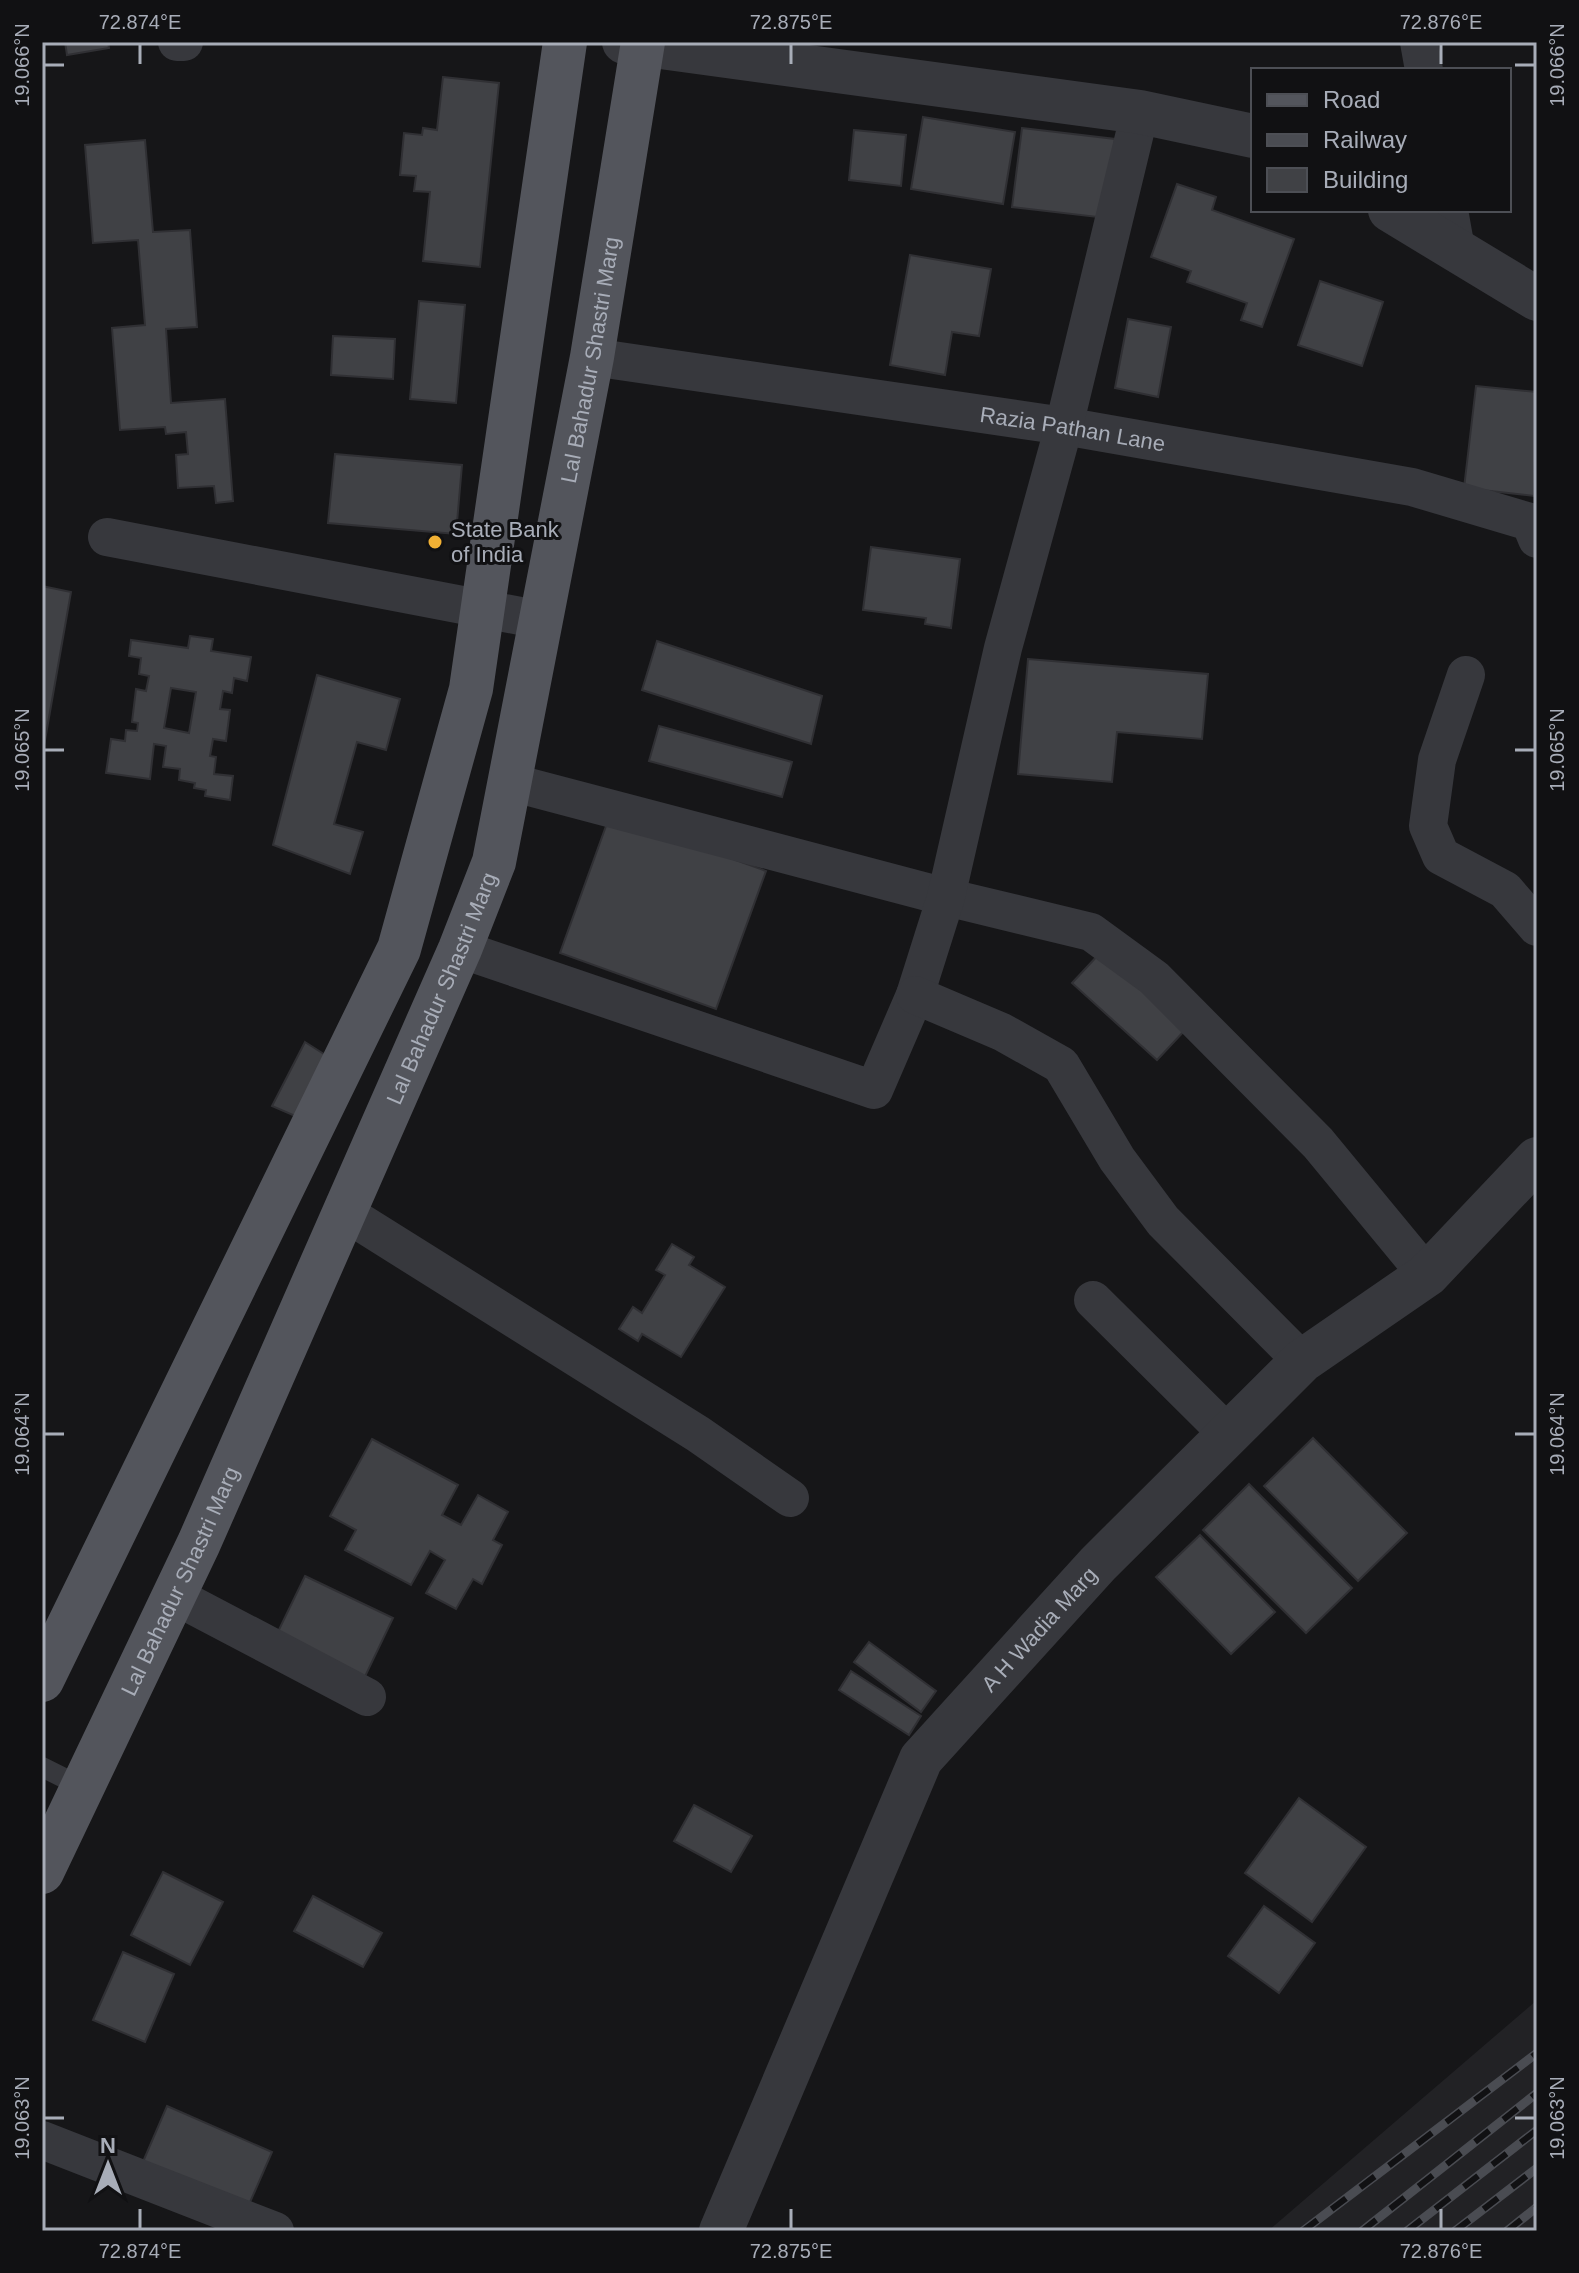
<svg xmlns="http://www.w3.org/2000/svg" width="1579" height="2273" font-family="Arial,sans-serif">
	<rect width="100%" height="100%" fill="#161618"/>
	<path fill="#222225" d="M1537 2000V2231H1268Z"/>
	<g fill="#404145" stroke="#303034" stroke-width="2" fill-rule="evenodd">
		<path d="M65 42H108L109 48 67 55Z"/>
		<path d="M443 77 499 83 480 267 423 261 430 192 414 191 416 176 400 175 404 133 422 135 423 128 437 130Z"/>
		<path d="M923 117 1015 132 1003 204 911 189Z"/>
		<path d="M1022 128 1115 139 1106 218 1012 207Z"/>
		<path d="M854 130 906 135 901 186 849 180Z"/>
		<path d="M145 140 153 232 190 230 197 327 166 329 171 403 225 399 233 501 216 503 214 486 178 488 176 455 188 454 186 432 166 434 165 427 120 430 112 328 145 325 138 240 93 243 85 145Z"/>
		<path d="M1177 184 1216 197 1212 210 1294 239 1262 327 1241 320 1247 303 1187 282 1191 271 1151 257Z"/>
		<path d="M910 255 991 269 979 336 952 332 945 375 890 365Z"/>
		<path d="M1320 281 1383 302 1362 366 1298 345Z"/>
		<path d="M419 301 465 305 456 403 410 399Z"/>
		<path d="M1128 319 1171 327 1158 397 1115 388Z"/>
		<path d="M333 336 395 339 393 379 331 375Z"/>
		<path d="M1476 386 1537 392 1534 496 1464 488Z"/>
		<path d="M335 454 462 465 456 534 328 523Z"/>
		<path d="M871 547 960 559 951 628 925 624 926 618 863 610Z"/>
		<path d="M42 586 71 592 44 746H42Z"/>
		<path d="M190 636 213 639 211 651 251 657 247 681 234 678 232 693 223 691 220 709 230 710 226 741 213 739 210 756 216 757 214 774 233 776 230 800 205 796 206 790 194 788 195 783 179 780 180 769 163 767 166 746 154 744 150 779 106 773 111 739 125 741 126 730 137 731 138 723 132 722 136 689 146 691 149 676 139 674 141 658 129 656 131 640 188 648ZM171 688 196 692 189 733 164 728Z"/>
		<path d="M657 641 822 696 811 744 642 690Z"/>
		<path d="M1028 659 1208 674 1202 739 1117 732 1112 782 1018 774Z"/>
		<path d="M317 675 400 699 386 750 357 742 334 824 363 832 350 874 273 845Z"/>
		<path d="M659 726 792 762 782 797 649 761Z"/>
		<path d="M610 815 766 871 716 1009 560 953Z"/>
		<path d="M1101 952 1186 1029 1157 1060 1072 983Z"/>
		<path d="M305 1042 338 1063 309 1122 272 1106Z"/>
		<path d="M672 1244 694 1257 689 1265 725 1287 681 1357 642 1334 638 1341 619 1329 633 1307 642 1313 665 1275 656 1270Z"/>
		<path d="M1313 1438 1407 1533 1358 1581 1264 1486Z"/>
		<path d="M372 1439 458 1485 442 1515 461 1525 478 1495 508 1512 493 1540 502 1545 482 1584 473 1579 456 1609 426 1593 445 1560 430 1551 411 1585 345 1550 356 1530 330 1516Z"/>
		<path d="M1249 1484 1352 1588 1306 1633 1203 1530Z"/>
		<path d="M1200 1535 1275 1612 1231 1654 1156 1577Z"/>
		<path d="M305 1576 393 1618 360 1687 272 1644Z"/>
		<path d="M869 1642 936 1691 921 1712 854 1662Z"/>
		<path d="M851 1671 921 1716 909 1735 839 1690Z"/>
		<path d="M1299 1798 1366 1847 1312 1922 1245 1873Z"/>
		<path d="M694 1805 752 1836 731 1872 674 1841Z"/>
		<path d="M163 1872 223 1902 190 1965 131 1935Z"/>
		<path d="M313 1896 382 1933 363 1967 294 1931Z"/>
		<path d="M1264 1906 1315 1943 1279 1993 1228 1956Z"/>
		<path d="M123 1952 174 1974 145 2042 93 2020Z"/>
		<path d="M167 2106 272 2152 244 2216 139 2171Z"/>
	</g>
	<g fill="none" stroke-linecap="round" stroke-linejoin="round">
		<path stroke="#37383d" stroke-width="20" d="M42 1767 82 1787"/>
		<g stroke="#37383d" stroke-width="38">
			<path d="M177 42H184"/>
			<path d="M1419 42 1424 70"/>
			<path d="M1449 210 1456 249"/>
			<path id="s1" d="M592 357 1064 426 1412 487 1530 522 1537 539"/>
			<path d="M107 537 541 620"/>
			<path d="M1466 675 1437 760 1428 826 1441 856 1505 890 1537 927"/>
			<path d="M510 782 946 897 1091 932 1154 978 1318 1143 1427 1275"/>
			<path d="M460 949 874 1090 915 995 946 897 1003 648 1064 426 1140 112"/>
			<path d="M915 995 1002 1032 1061 1065 1117 1159 1163 1221 1302 1361"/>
			<path d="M344 1212 698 1434 790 1498"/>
			<path d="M1093 1300 1228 1434"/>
			<path d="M173 1595 367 1697"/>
			<path d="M42 2140 275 2231"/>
		</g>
		<g stroke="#37383d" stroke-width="44">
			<path d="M624 42 1140 112 1253 136"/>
			<path d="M1390 210 1537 299"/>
			<path id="s2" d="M721 2231 921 1759 1098 1564 1302 1361 1427 1275 1537 1159"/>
		</g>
		<g stroke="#53555c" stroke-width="44">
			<path d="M42 1680 399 949 471 689 565 42"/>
			<path id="s3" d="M42 1872 199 1543 460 949 494 862 592 357 643 42"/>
		</g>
		<defs>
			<g id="rail">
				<path d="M1303 2231 1537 2053"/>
				<path d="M1362 2231 1537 2093"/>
				<path d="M1407 2231 1537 2130"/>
				<path d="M1455 2231 1537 2168"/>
				<path d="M1507 2231 1537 2207"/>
			</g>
		</defs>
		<use href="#rail" stroke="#4a4c52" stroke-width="9"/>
		<use href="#rail" stroke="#111113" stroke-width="6" stroke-dasharray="18" stroke-linecap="butt"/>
	</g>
	<path fill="none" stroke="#a8adb8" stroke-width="3" d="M140 44V64M791 44V64M1441 44V64M44 65H64M1515 65H1535M44 750H64M1515 750H1535M44 1434H64M1515 1434H1535M44 2118H64M1515 2118H1535M140 2209V2229M791 2209V2229M1441 2209V2229"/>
	<circle fill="#f2b134" stroke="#111113" stroke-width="3" cx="435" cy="542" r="8"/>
	<g text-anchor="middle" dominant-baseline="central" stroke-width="6" stroke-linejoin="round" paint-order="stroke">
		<g font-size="22" fill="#a8adb8" stroke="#111113">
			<text stroke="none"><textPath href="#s3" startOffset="1618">Lal Bahadur Shastri Marg</textPath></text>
			<text stroke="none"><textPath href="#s1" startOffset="486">Razia Pathan Lane</textPath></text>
			<text stroke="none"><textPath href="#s3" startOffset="970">Lal Bahadur Shastri Marg</textPath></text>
			<text stroke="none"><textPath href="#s3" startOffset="322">Lal Bahadur Shastri Marg</textPath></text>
			<text stroke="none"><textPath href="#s2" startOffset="688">A H Wadia Marg</textPath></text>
		</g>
		<g font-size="22" fill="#a8adb8" stroke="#111113" text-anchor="start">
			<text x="451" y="529">State Bank<tspan x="451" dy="25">of India</tspan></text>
		</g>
	</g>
	<rect width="1579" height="2273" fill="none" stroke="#111113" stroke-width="88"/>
	<rect x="1251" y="68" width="260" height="144" fill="#111113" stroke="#4d4f55" stroke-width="2"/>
	<rect x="1267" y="94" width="40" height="12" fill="#53555c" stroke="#4d4f55" stroke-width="2"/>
	<text x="1323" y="108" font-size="24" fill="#a8adb8">Road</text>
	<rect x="1267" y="134" width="40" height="12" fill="#4a4c52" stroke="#4d4f55" stroke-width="2"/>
	<text x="1323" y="148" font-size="24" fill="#a8adb8">Railway</text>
	<rect x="1267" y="168" width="40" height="24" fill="#404145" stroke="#4d4f55" stroke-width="2"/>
	<text x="1323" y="188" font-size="24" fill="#a8adb8">Building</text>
	<g transform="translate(108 2165)" stroke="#111113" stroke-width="6" paint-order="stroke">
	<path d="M0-6L14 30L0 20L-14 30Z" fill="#a8adb8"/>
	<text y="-12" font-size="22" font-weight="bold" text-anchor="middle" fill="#a8adb8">N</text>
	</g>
	<rect x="44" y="44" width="1491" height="2185" fill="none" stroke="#a8adb8" stroke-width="3"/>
	<g font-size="20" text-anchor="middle" fill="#a8adb8">
		<text x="140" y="29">72.874°E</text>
		<text x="791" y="29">72.875°E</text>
		<text x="1441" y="29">72.876°E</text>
		<text transform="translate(22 65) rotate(-90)" y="7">19.066°N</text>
		<text transform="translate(1557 65) rotate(-90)" y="7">19.066°N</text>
		<text transform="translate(22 750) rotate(-90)" y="7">19.065°N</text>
		<text transform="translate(1557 750) rotate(-90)" y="7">19.065°N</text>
		<text transform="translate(22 1434) rotate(-90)" y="7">19.064°N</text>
		<text transform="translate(1557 1434) rotate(-90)" y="7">19.064°N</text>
		<text transform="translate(22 2118) rotate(-90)" y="7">19.063°N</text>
		<text transform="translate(1557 2118) rotate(-90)" y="7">19.063°N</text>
		<text x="140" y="2258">72.874°E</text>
		<text x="791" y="2258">72.875°E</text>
		<text x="1441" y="2258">72.876°E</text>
	</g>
</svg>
